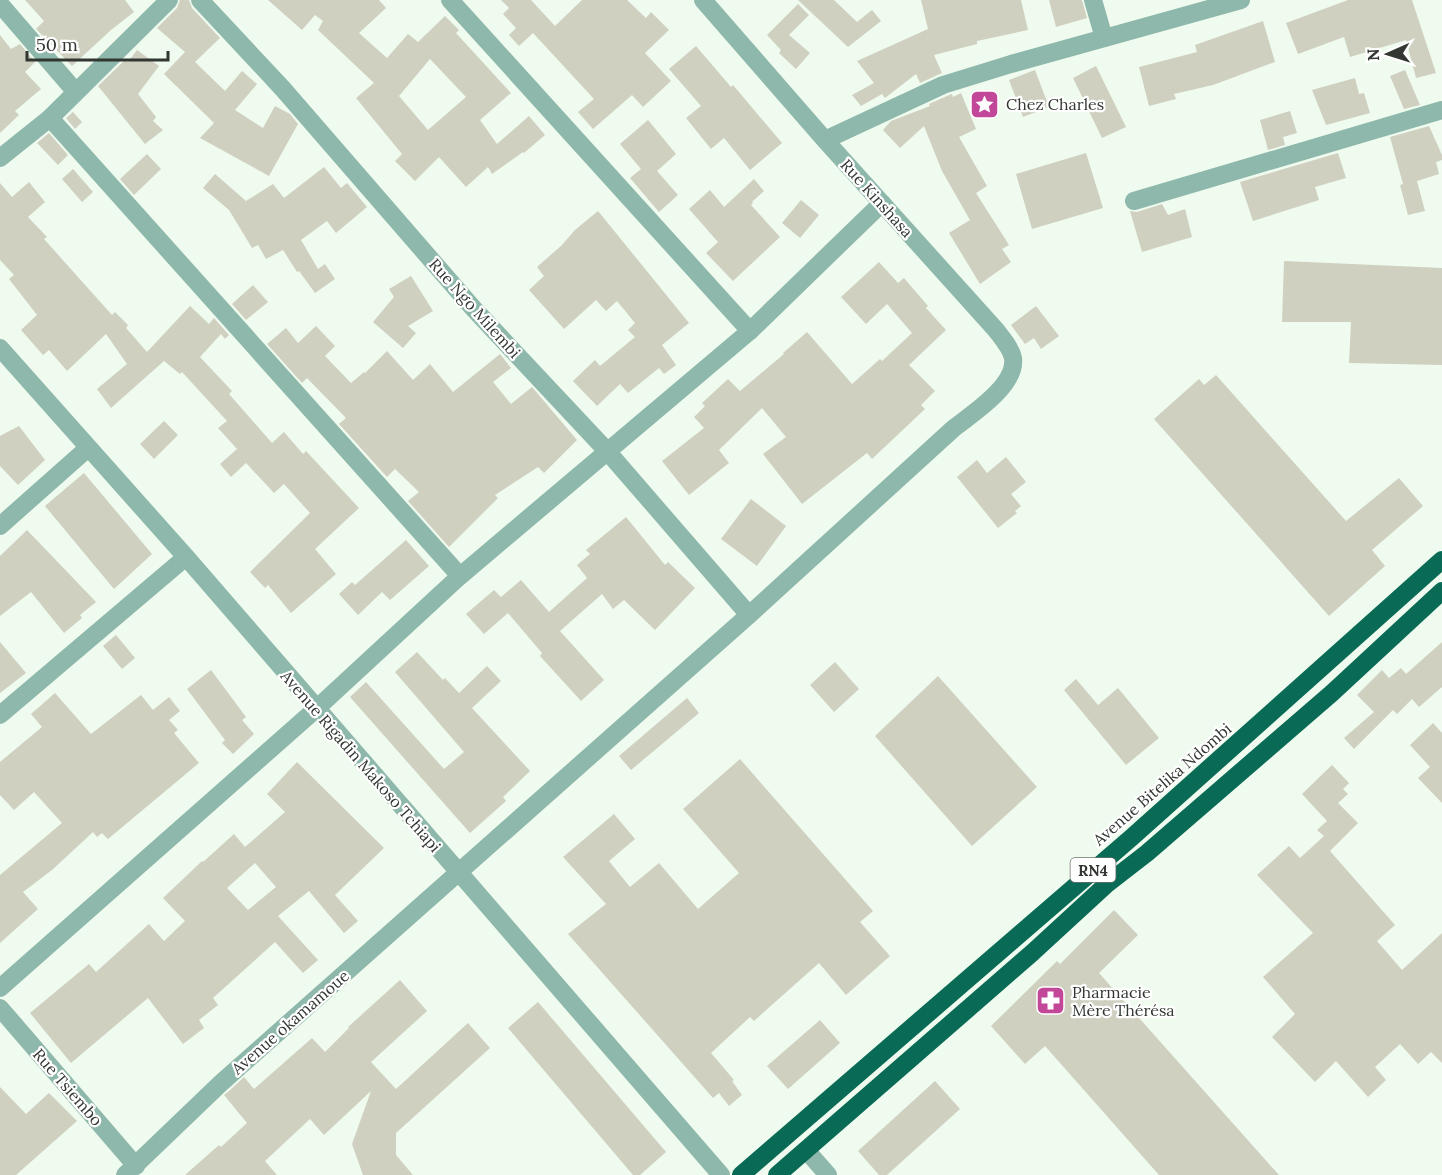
<svg xmlns="http://www.w3.org/2000/svg" width="1442" height="1175" font-family="Lora,serif">
	<rect width="100%" height="100%" fill="#effbee"/>
	<g fill="#cfd0c0" fill-rule="evenodd">
		<path d="M25 0H125L134 12 111 30 72 66 36 29 44 21Z"/>
		<path d="M180 0H189L192 8 220 38 195 62 225 91 242 71 257 84 235 110 263 128 275 106 290 114 298 124 269 176 200 138 214 123 164 74 185 52 157 28 177 8Z"/>
		<path d="M268 0H379L386 8 359 33 387 58 408 34 418 42 445 16 459 30 456 33 511 93 480 120 497 144 529 116 545 135 524 153 523 152 492 174 488 167 466 187 439 157 415 181 395 161 402 154 356 98 374 83 318 30 323 21 315 15 302 30ZM430 59 466 97 428 130 399 96Z"/>
		<path d="M501 0H531L555 26 582 0H627L646 18 651 12 669 30 645 53 671 81 643 107 632 95 593 129 578 112 594 99 533 33 519 46 509 35 516 28 503 14 509 8Z"/>
		<path d="M798 0H834L857 22 872 10 881 21 848 47Z"/>
		<path d="M921 0H1021L1028 30 977 41V44L934 55 942 73 920 83 916 74 885 98 882 94 861 106 852 95 874 83 857 61 928 29Z"/>
		<path d="M1049 0H1082L1087 18 1056 27Z"/>
		<path d="M1348 0H1412L1436 73 1416 78 1406 40 1350 57 1344 37 1298 54 1286 23Z"/>
		<path d="M798 4 809 15 789 35 810 53 796 69 779 53 781 50 767 35Z"/>
		<path d="M1263 21 1275 62 1213 85 1174 94 1176 99 1149 106 1139 67 1197 52 1195 45Z"/>
		<path d="M0 35 11 49 20 44 35 62 25 72 41 89 15 111 19 115 0 133Z"/>
		<path d="M696 46 731 87 733 85 782 143 750 170 724 138 711 149 686 118 701 106 669 69Z"/>
		<path d="M137 50 159 66 138 94 156 117 153 121 163 130 145 144 98 86 125 60 128 62Z"/>
		<path d="M1096 66 1126 127 1102 138 1073 78Z"/>
		<path d="M1035 70 1049 107 1023 117 1009 80Z"/>
		<path d="M1405 70 1420 105 1404 109 1390 76Z"/>
		<path d="M1355 78 1359 94 1364 93 1370 113 1326 125 1312 90Z"/>
		<path d="M961 93 976 129 959 137 987 186 976 193 1009 245 1002 249 1011 262 980 284 949 233 970 220 942 171 924 126 900 148 883 130 891 121 930 106 929 104 947 96 952 94 953 97Z"/>
		<path d="M1290 111 1297 133 1283 137 1285 145 1268 150 1260 120Z"/>
		<path d="M73 112 82 122 75 129 66 118Z"/>
		<path d="M648 120 676 154 657 171 678 195 659 212 630 178 641 169 620 144Z"/>
		<path d="M1429 126 1442 155V160L1436 162 1439 174 1417 181 1425 211 1408 215 1400 185 1403 184 1390 137Z"/>
		<path d="M49 133 68 155 58 165 37 143Z"/>
		<path d="M1086 153 1103 208 1032 229 1016 174Z"/>
		<path d="M1338 153 1346 178 1315 187 1319 200 1253 221 1240 182Z"/>
		<path d="M147 154 161 169 134 195 120 179Z"/>
		<path d="M324 167 341 188 347 183 367 207 336 233 327 221 301 240 318 269 325 264 335 279 315 293 299 271 297 272 283 250 266 259 258 245 252 248 229 210 203 188 215 174 246 201 273 184 284 198Z"/>
		<path d="M73 169 93 192 82 202 62 179Z"/>
		<path d="M754 179 764 191 752 202 753 203 751 205 780 237 733 281 706 253 718 242 689 209 710 190 724 207Z"/>
		<path d="M29 182 45 202 28 217 47 237 44 239 112 315 115 312 128 325 126 328 147 352 190 306 209 324 214 318 229 335 225 339 221 334 200 357 232 391 229 394 272 443 284 432 303 454 306 451 359 508 315 549 336 574 291 613 268 585 265 588 250 572 310 513 284 484 274 493 246 463 231 477 220 464 237 449 218 428 227 421 182 372 180 374 164 361 111 408 97 389 127 364 106 334 67 371 49 350 43 355 21 330 37 315 9 279 14 275 0 260V183L12 197Z"/>
		<path d="M801 200 819 215 800 238 782 223Z"/>
		<path d="M1162 204 1168 215 1185 209 1192 237 1142 252 1130 211 1137 212Z"/>
		<path d="M598 211 689 323 662 345 676 365 664 374 659 368 628 393 620 384 597 406 573 381 595 360 600 366 635 337 628 330 635 323 617 301 606 311 596 300 564 329 529 290 544 276 537 267 561 246 575 230Z"/>
		<path d="M1284 261 1442 268V365L1349 363 1351 322H1282Z"/>
		<path d="M879 262 898 283 904 278 928 306 926 308 946 330 909 365 935 391 921 405 925 409 872 459 867 453 802 504 763 454 786 437 762 408 719 450 729 463 689 495 662 461 704 428 694 417 705 406 702 403 728 379 740 391 784 354 783 353 807 332 852 384 880 359 882 361 912 333 887 304 866 324 841 297Z"/>
		<path d="M411 276 433 311 408 326 416 333 403 348 373 322 394 297 389 289Z"/>
		<path d="M253 285 268 302 246 320 232 304Z"/>
		<path d="M1036 306 1059 336 1041 349 1034 338 1025 344 1011 325Z"/>
		<path d="M316 326 335 346 325 356 351 383 364 372 365 373 387 351 413 380 430 364 453 392 500 354 511 368 493 382 511 404 532 387 577 440 544 473 538 467 495 495 498 498 449 547 408 501 419 492 395 469 387 477 339 424 346 418 307 378 302 383 267 344 286 328 298 343Z"/>
		<path d="M1216 375 1346 521 1399 478 1423 506 1372 550 1385 566 1329 616 1154 419 1199 379 1204 385Z"/>
		<path d="M164 421 178 435 154 459 140 444Z"/>
		<path d="M19 426 45 460 18 485 0 466V436Z"/>
		<path d="M1006 457 1026 482 1011 494 1021 506 1015 511 1017 513 998 528 957 477 977 460 987 473Z"/>
		<path d="M84 473 152 554 114 589 45 506Z"/>
		<path d="M751 499 786 526 757 566 721 539Z"/>
		<path d="M626 517 665 565 668 562 695 588 655 630 624 600 613 609 602 594 560 631 604 680 581 701 540 656 542 653 508 613 484 634 466 614 494 590 501 597 521 580 549 612 587 578 577 565 590 554 586 550Z"/>
		<path d="M27 530 96 602 80 615 82 618 64 633 31 592 0 616V556Z"/>
		<path d="M406 540 429 566 390 600 382 592 358 615 339 594 352 582 355 585Z"/>
		<path d="M116 635 135 658 122 669 103 646Z"/>
		<path d="M0 642 26 673 0 693Z"/>
		<path d="M1442 642V687L1419 707 1412 699 1397 714 1393 710 1354 749 1344 738 1374 712 1357 695 1382 670 1389 678 1401 668 1406 674Z"/>
		<path d="M417 652 443 680 445 678 459 693 487 666 501 681 472 708 530 771 503 797 506 801 470 833 350 697 366 682 444 769 464 752 395 672Z"/>
		<path d="M835 662 859 689 834 712 810 685Z"/>
		<path d="M211 670 246 717 242 720 254 734 233 754 222 743 225 740 187 689Z"/>
		<path d="M938 676 1037 787 972 846 875 736Z"/>
		<path d="M1076 679 1098 705 1118 688 1159 738 1126 765 1064 690Z"/>
		<path d="M55 693 91 734 141 695 153 710 169 697 180 711 169 720 178 730 174 733 199 763 108 839 102 833 97 837 93 832 52 870 23 892 38 909 0 943V875L62 823 34 792 14 810 0 795V762L42 727 31 714Z"/>
		<path d="M687 698 699 713 631 770 619 756Z"/>
		<path d="M1433 723 1442 733V803L1418 778 1430 767 1410 745Z"/>
		<path d="M740 759 873 911 860 922 890 956 846 995 819 963 754 1021 750 1017 711 1053 734 1080 732 1081 742 1095 729 1106 719 1093 713 1098 568 934 606 904 563 857 614 814 635 839 609 861 630 887 659 863 698 909 739 873 683 809Z"/>
		<path d="M297 762 384 848 335 895 358 921 344 933 309 891 278 916 318 960 303 973 275 942 213 998 218 1005 199 1020 204 1028 183 1044 148 998 71 1063 30 1013 89 964 96 972 149 924 164 941 185 921 163 898 202 861 203 862 234 834 245 847 285 812 267 794ZM255 863 276 887 248 910 227 888Z"/>
		<path d="M1332 765 1349 783 1343 789 1348 794 1338 803 1358 823 1330 851 1395 925 1377 941 1402 970 1442 933V1063L1431 1052 1418 1064 1400 1044 1375 1067 1386 1080 1368 1097 1336 1061 1315 1082 1272 1037 1295 1014 1263 977 1313 933 1257 875 1289 846 1300 858 1324 836 1317 830 1327 821 1302 794Z"/>
		<path d="M1114 910 1138 935 1099 973 1279 1175H1159L1045 1046 1025 1064 991 1026 1057 961 1060 964Z"/>
		<path d="M400 980 427 1011 371 1062 396 1089 468 1023 490 1048 396 1133V1155L413 1175H363L352 1144 371 1091 324 1135 310 1119 265 1161 277 1175H185L219 1145 221 1147 247 1123 224 1095 229 1091 244 1077 254 1089 312 1038 325 1052 349 1028 348 1027Z"/>
		<path d="M538 1002 666 1152 640 1175H633L508 1028Z"/>
		<path d="M820 1020 840 1043 788 1089 767 1066Z"/>
		<path d="M935 1081 960 1109 887 1175H879L858 1151Z"/>
		<path d="M0 1087 26 1114 49 1093 77 1121 16 1175H0Z"/>
	</g>
	<g fill="none" stroke-linecap="round" stroke-linejoin="round">
		<g stroke="#8eb8ab" stroke-width="18">
			<path d="M200 0 283 89 473 308 607 451 749 615"/>
			<path d="M450 0 750 331"/>
			<path d="M1093 0 1104 38"/>
			<path d="M0 4 75 91"/>
			<path d="M50 118 460 576"/>
			<path d="M825 140 943 85 1011 64 1241 0"/>
			<path d="M0 158 50 118 169 0"/>
			<path d="M1134 201 1442 110"/>
			<path d="M0 348 186 557 721 1175"/>
			<path d="M0 526 88 448"/>
			<path d="M0 715 186 557"/>
			<path d="M0 988 316 709 460 576 750 331 882 203"/>
			<path d="M0 1008 136 1166"/>
			<path d="M806 1150 828 1175"/>
			<path d="M125 1175 221 1083 749 615 954 428C972 414 1017 385 1013 358 1011 348 1002 338 996 330L825 140 703 0"/>
		</g>
		<g stroke="#096a56" stroke-width="18">
			<path d="M741 1175 1131 838 1442 560"/>
			<path d="M777 1175 1032 953 1107 884 1147 853 1332 693 1442 591"/>
		</g>
	</g>
	<defs>
		<symbol id="sight-square" viewBox="-11 -11 22 22"><rect x="-9" y="-9" width="18" height="18" rx="4" fill="#c24799" stroke="#fff"/><path d="M0-6L1.8-2.2L6-1.7L2.9 1.2L3.7 5.4L0 3.3L-3.7 5.4L-2.9 1.2L-6-1.7L-1.8-2.2Z" fill="#fff"/></symbol>
		<symbol id="pharmacy-square" viewBox="-11 -11 22 22"><rect x="-9" y="-9" width="18" height="18" rx="4" fill="#c24799" stroke="#fff"/><path d="M-2-6h4v4h4v4h-4v4h-4v-4h-4v-4h4Z" fill="#fff"/></symbol>
	</defs>
	<g fill-rule="evenodd">
		<use href="#sight-square" x="968" y="88" width="33" height="33"/>
		<use href="#pharmacy-square" x="1034" y="984" width="33" height="33"/>
	</g>
	<g text-anchor="middle" dominant-baseline="central" stroke-width="4.5" stroke-linejoin="round" paint-order="stroke">
		<rect fill="#fff" stroke="#707370" stroke-width="1.5" x="1070.5" y="858" width="45" height="24" rx="4.5"/>
		<g font-size="15" font-weight="bold" fill="#323732">
			<text x="1093" y="870">RN4</text>
		</g>
		<g font-size="16" fill="#323732" stroke="#fff" text-anchor="start">
			<text x="1006" y="104">Chez Charles</text>
			<text x="1072" y="992">Pharmacie<tspan x="1072" dy="18">Mère Thérésa</tspan></text>
		</g>
		<g font-size="16" fill="#323732" stroke="#fff">
			<text transform="translate(877 198) rotate(48)">Rue Kinshasa</text>
			<text transform="translate(475 308) rotate(48)">Rue Ngo Milembi</text>
			<text transform="translate(361 761) rotate(49)">Avenue Rigadin Makoso Tchiapi</text>
			<text transform="translate(1162 784) rotate(-41)">Avenue Bitelika Ndombi</text>
			<text transform="translate(290 1022) rotate(-41)">Avenue okamamoue</text>
			<text transform="translate(68 1087) rotate(49)">Rue Tsiembo</text>
		</g>
	</g>
	<g transform="translate(1388 54) rotate(267)" stroke="#ffffff" stroke-width="4.5" paint-order="stroke">
	<path d="M0-4.5L10 22L0 15L-10 22Z" fill="#323732"/>
	<text y="-9" font-size="16" font-weight="bold" text-anchor="middle" fill="#323732">N</text>
	</g>
	<path d="M27 51v9h141v-9" fill="none" stroke="#323732" stroke-width="3"/>
	<text x="36" y="51" font-size="18" fill="#323732" stroke="#ffffff" stroke-width="4.5" paint-order="stroke">50 m</text>
</svg>
